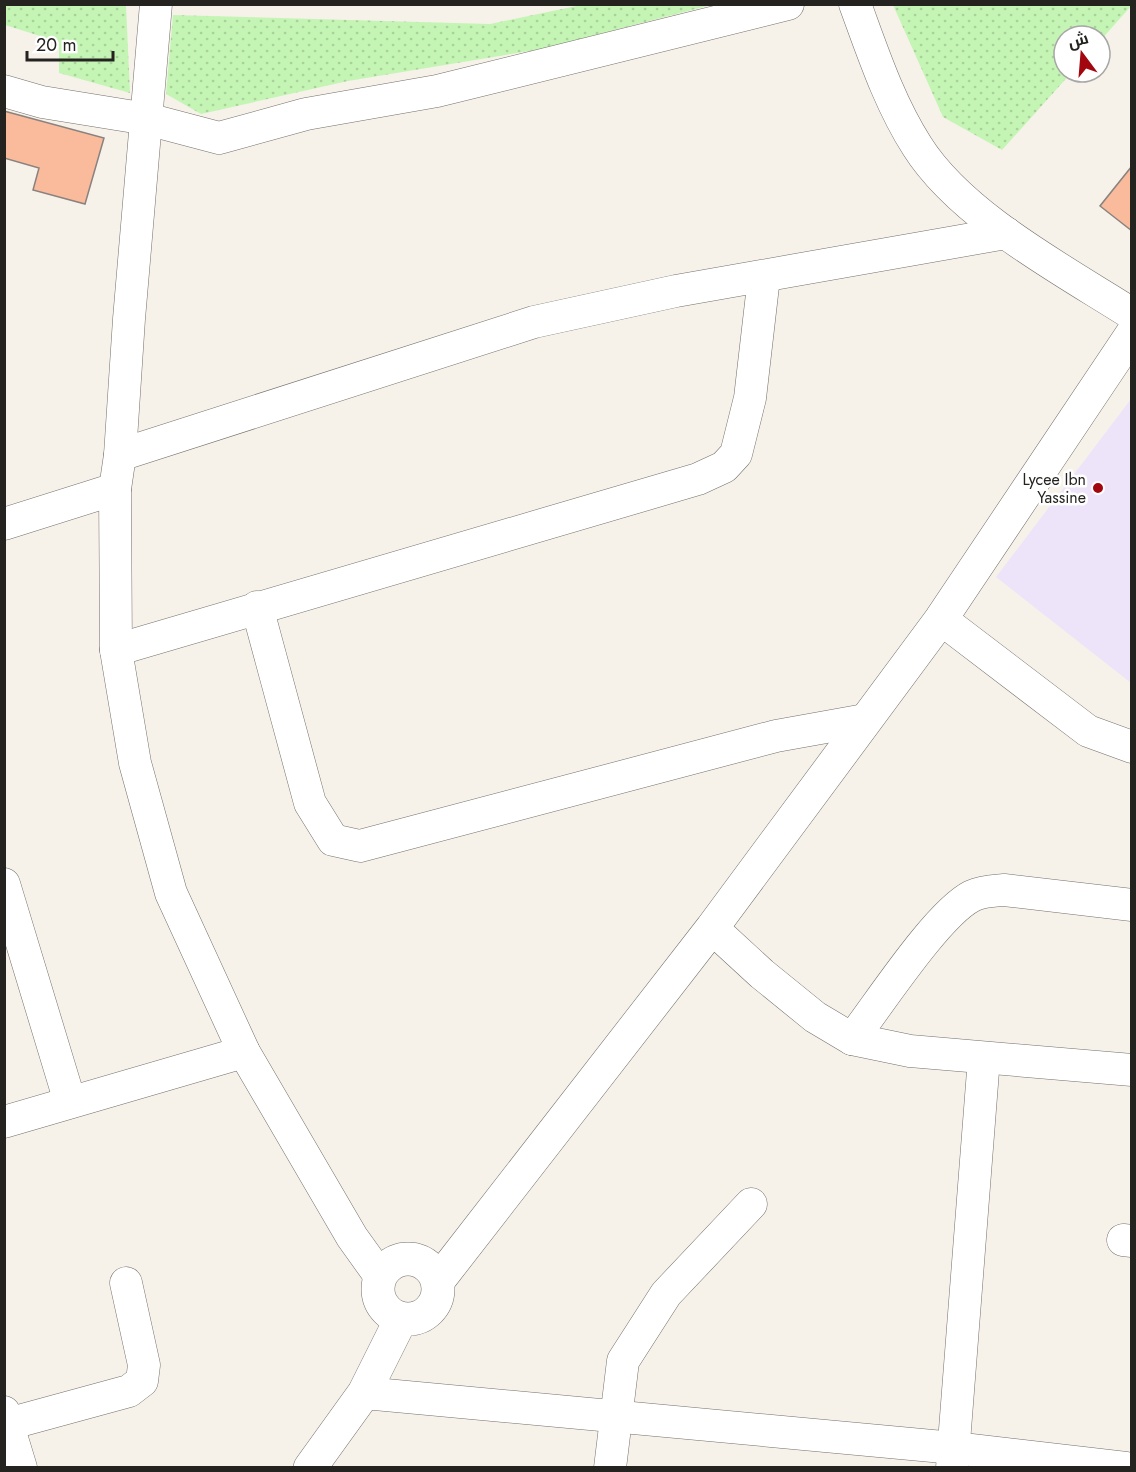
<svg xmlns="http://www.w3.org/2000/svg" width="1136" height="1472" font-family="Jost,Cairo,sans-serif">
	<defs>
		<pattern id="green-dots" width="8" height="8" patternUnits="userSpaceOnUse" patternTransform="scale(1.5)"><rect width="8" height="8" fill="#c5f5b5"/><path d="M2 2h.1M6 6h.1" fill="none" stroke="#a9d29b" stroke-width="1.8" stroke-linecap="round"/></pattern>
	</defs>
	<rect width="100%" height="100%" fill="#f6f2ea"/>
	<path fill="#ede4f9" d="M1131 399V683L996 577Z"/>
	<g fill="url(#green-dots)">
		<path d="M5 4 126 5 130 93 59 73V42L5 25Z"/>
		<path d="M586 4 711 5 541 49 348 81 201 114 166 94 173 15 490 24Z"/>
		<path d="M893 5 1131 4 1132 5 1100 41V36H1064V72H1072L1002 150 943 117Z"/>
	</g>
	<g fill="#faba9c" stroke="#8a827e" stroke-width="1.5">
		<path d="M4 111 104 138 85 204 33 190 39 168 4 158Z"/>
		<path d="M1132 166V231L1100 206Z"/>
	</g>
	<g fill="none" stroke-linecap="round" stroke-linejoin="round">
		<defs>
			<g id="minor">
				<path d="M156 4 129 319 120 455 115 489 116 650 135 763 171 893 244 1052 352 1237 380 1276"/>
				<path d="M855 4C873 53 889 102 917 146 961 216 1063 270 1132 314"/>
				<path d="M4 91 42 102 147 119 219 138 306 114 437 91 788 4"/>
				<path d="M120 455 534 322 676 291 1006 233"/>
				<path d="M4 524 115 489"/>
				<path d="M257 607 310 803 333 840 360 846 776 736 865 720"/>
				<path d="M941 619 1088 731 1132 747"/>
				<path d="M116 650 698 479 724 467 736 454 750 398 764 277"/>
				<path d="M4 884 70 1102"/>
				<path d="M712 928 762 974 815 1017 852 1039 910 1051 1132 1070"/>
				<path d="M852 1039C879 1004 937 914 972 896 983 891 993 891 1004 890L1132 905"/>
				<path d="M4 1122 244 1052"/>
				<path d="M1123 1240 1132 1241"/>
				<path d="M364 1393 954 1448 1126 1468"/>
				<path d="M4 1412 21 1468"/>
				<path d="M8 1424 129 1391 142 1381 144 1365 126 1283"/>
				<path d="M610 1468 623 1361 666 1294 751 1204"/>
				<path d="M952 1468 984 1058"/>
			</g>
			<g id="tertiary">
				<circle cx="408" cy="1289" r="30"/>
				<path d="M438 1281 712 928 941 619 1132 334"/>
				<path d="M310 1468 364 1393 401 1319"/>
			</g>
		</defs>
		<use href="#minor" stroke="#74706a" stroke-width="33"/>
		<use href="#tertiary" stroke="#74706a" stroke-width="34"/>
		<use href="#minor" stroke="#fff" stroke-width="32"/>
		<use href="#tertiary" stroke="#fff" stroke-width="33"/>
	</g>
	<circle fill="#a20710" stroke="#fff" stroke-width="2" cx="1098" cy="488" r="6"/>
	<g text-anchor="middle" dominant-baseline="central" stroke-width="5" stroke-linejoin="round" paint-order="stroke">
		<g font-size="16" fill="#242320" stroke="#fff" text-anchor="end">
			<text x="1086" y="479">Lycee Ibn<tspan x="1086" dy="18">Yassine</tspan></text>
		</g>
	</g>
	<rect width="1136" height="1472" fill="none" stroke="#242320" stroke-width="12"/>
	<g transform="translate(1082 54) rotate(344)"><circle r="28" fill="#ffffff" stroke="#a7a7a6" stroke-width="1.5"/>
	<path d="M0-4.5L10 22L0 15L-10 22Z" fill="#a20710"/>
	<text y="-9" font-size="16" font-weight="bold" text-anchor="middle" fill="#242320">ش</text>
	</g>
	<path d="M27 51v9h86v-9" fill="none" stroke="#242320" stroke-width="3"/>
	<text x="36" y="51" font-size="18" fill="#242320" stroke="#ffffff" stroke-width="4.5" paint-order="stroke">20 m</text>
</svg>
